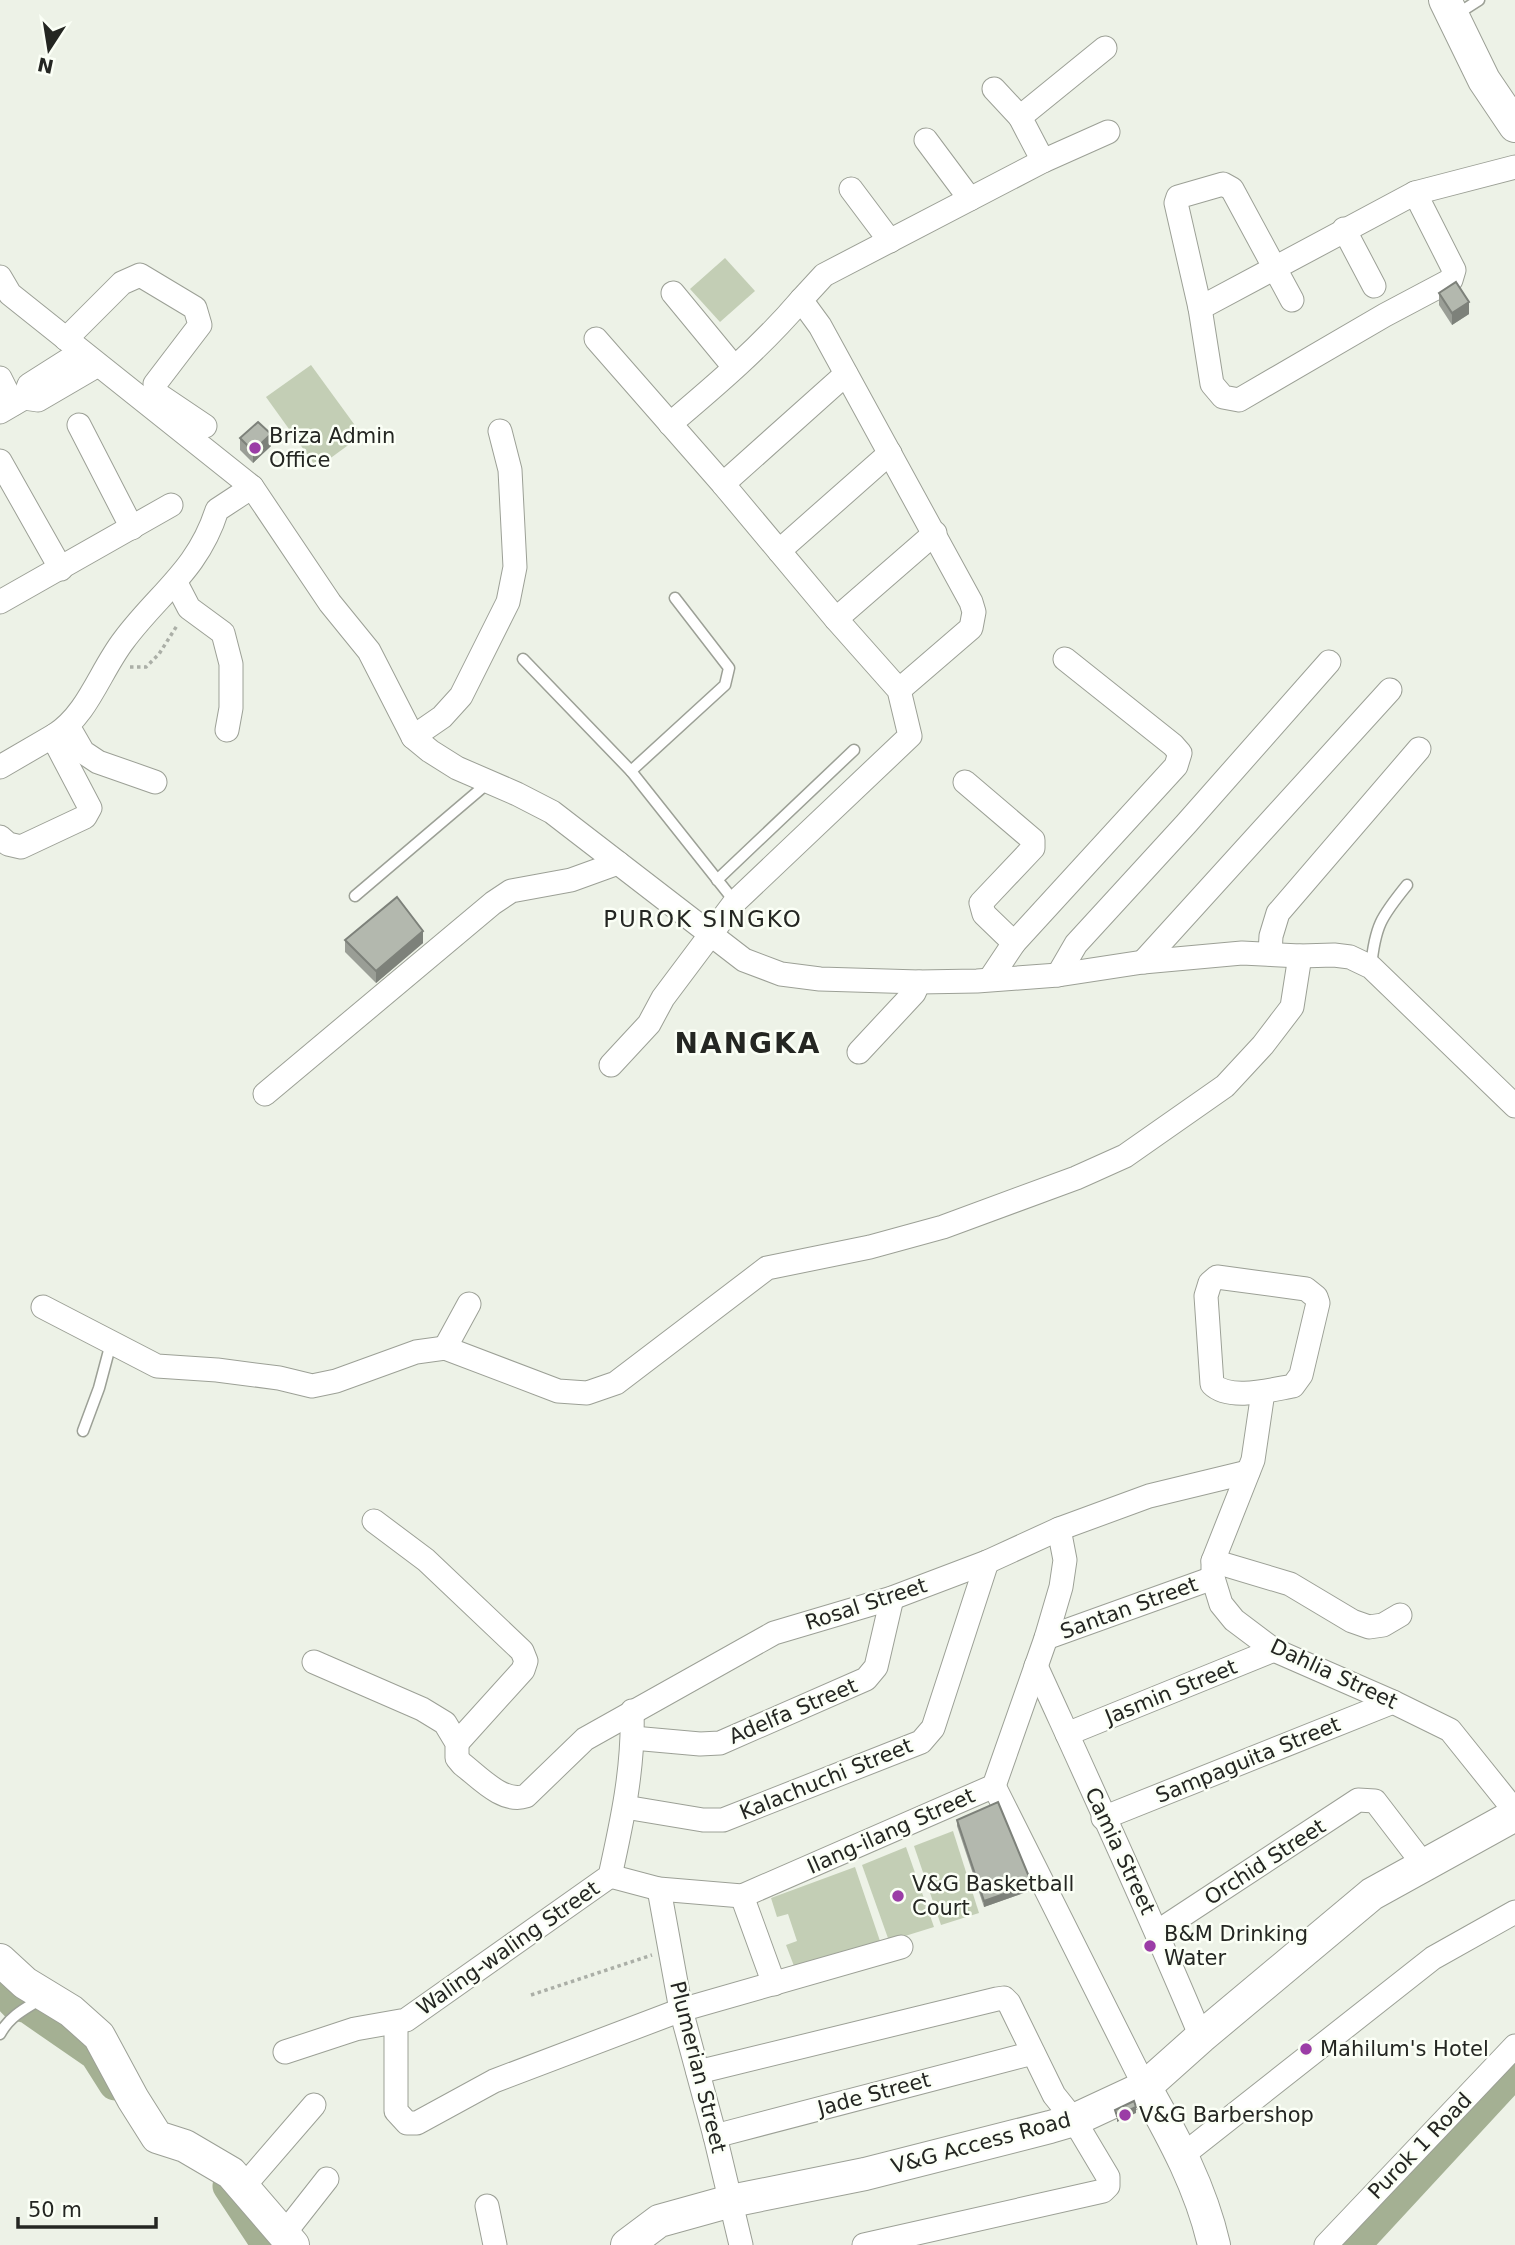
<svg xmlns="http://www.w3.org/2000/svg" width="1515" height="2245" font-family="'DejaVu Sans',sans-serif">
	<rect width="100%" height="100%" fill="#edf2e7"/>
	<g fill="#c3ceb5">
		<path d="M725 258 755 291 720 322 690 289Z"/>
		<path d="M311 365 362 435 317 468 266 397Z"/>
		<path d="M953 1831 979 1913 941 1925 914 1846Z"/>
		<path d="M906 1847 934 1927 889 1941 862 1865Z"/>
		<path d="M855 1867 880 1941 794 1966 786 1945 797 1941 788 1914 777 1917 771 1898Z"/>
	</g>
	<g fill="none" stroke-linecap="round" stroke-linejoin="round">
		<g stroke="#a4b093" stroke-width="33">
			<path d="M0 1988 16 2004 28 2007 96 2054 115 2084"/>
			<path d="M229 2186 268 2245"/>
			<path d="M1354 2245 1515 2071"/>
		</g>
		<defs>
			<g id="lane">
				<path d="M1454 16 1479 0"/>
				<path d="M523 659 631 771 735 902"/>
				<path d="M631 771 725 685 729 668 675 598"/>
				<path d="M717 880 854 750"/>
				<path d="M355 896 489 782"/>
				<path d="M1371 967C1375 926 1381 917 1407 885"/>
				<path d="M83 1431 99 1388 111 1343"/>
				<path d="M0 2034C9 2017 24 2009 41 1999"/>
			</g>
			<g id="street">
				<path d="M994 89 1020 117"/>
				<path d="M926 140 970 199"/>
				<path d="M1043 161 1020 117 1105 48"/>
				<path d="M851 189 890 241"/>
				<path d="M1344 229 1374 286"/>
				<path d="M0 277 10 294 252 487 330 603 369 651 413 737 430 751 457 768 517 794 552 812 744 960 781 974 820 979 919 982 977 981 1058 975 1143 962 1242 953 1300 956 1334 955 1350 957 1371 967 1515 1106"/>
				<path d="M673 293 734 367"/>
				<path d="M1292 300 1232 189 1223 184 1178 197 1176 203 1200 308 1212 384 1223 397 1239 400 1385 315 1451 280 1454 270 1415 193"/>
				<path d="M1200 308 1415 193 1515 167"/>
				<path d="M66 339 122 283 140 275 195 308 200 325 155 384 156 393 205 426"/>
				<path d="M596 339 723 484 836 619 899 690 910 736 735 902 663 998 649 1024 611 1065"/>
				<path d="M0 378 13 404"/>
				<path d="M24 398 38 400 98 365"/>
				<path d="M0 412 24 398 29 385 81 352"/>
				<path d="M670 424C715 386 762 346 801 300"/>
				<path d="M79 425 132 528"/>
				<path d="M0 461 61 569"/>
				<path d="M723 484 846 374"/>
				<path d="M779 551 890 453"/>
				<path d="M176 583 189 608 223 633 231 664V708L227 730"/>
				<path d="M0 602 171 505"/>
				<path d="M836 619 935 533"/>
				<path d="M899 690 971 628 974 612 971 602 820 326 801 300 824 275 1043 161 1108 132"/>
				<path d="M68 726 83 752 98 762 155 782"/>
				<path d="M55 735C88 714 100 671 124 640 159 593 198 570 217 510L252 487"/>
				<path d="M413 737 442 717 461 696 508 602 515 567 510 470 500 431"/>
				<path d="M0 767 55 735 58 747 90 808 85 817 21 847 8 844 0 837"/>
				<path d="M965 782 1033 840V848L981 903 984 914 1014 943"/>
				<path d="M1270 954 1271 936 1278 913 1419 749"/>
				<path d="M1143 962 1390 690"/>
				<path d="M1058 975 1076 944 1186 824 1329 662"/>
				<path d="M990 979 1014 943 1176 766 1180 753 1173 745 1065 659"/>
				<path d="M859 1052 914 993 919 982"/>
				<path d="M265 1094 493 903 511 891 571 880 618 863"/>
				<path d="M1217 1277 1306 1289 1316 1297 1318 1303 1301 1375 1293 1386C1270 1390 1229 1401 1212 1384L1206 1296 1210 1283Z"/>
				<path d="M43 1307 157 1366 217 1370 279 1378 312 1386 336 1381 416 1352 445 1348 558 1391 587 1393 616 1383 767 1268 870 1247 943 1227 1076 1178 1125 1156 1225 1086 1263 1045 1292 1007 1300 956"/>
				<path d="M445 1348 469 1304"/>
				<path d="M1263 1392 1253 1460 1213 1561V1578L1221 1604 1234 1620 1274 1650 1393 1702 1450 1730 1515 1811"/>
				<path d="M374 1521 426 1560 522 1651 526 1661 523 1670 457 1743"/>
				<path d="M1213 1561 1290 1584 1352 1621 1369 1627 1383 1625 1400 1615"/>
				<path d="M1046 1638 1213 1578"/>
				<path d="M314 1662 422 1709 445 1723 457 1743V1758L462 1764C479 1777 503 1804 526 1796L585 1739 774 1633 892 1598 987 1562 1059 1529 1149 1496 1248 1472"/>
				<path d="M1036 1666C1092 1789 1149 1912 1201 2037"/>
				<path d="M1067 1734 1274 1650"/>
				<path d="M633 1738 700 1744 720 1743 866 1679 876 1667 892 1598"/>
				<path d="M994 1786 1145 2087"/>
				<path d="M625 1807 703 1820H723L921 1742 933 1728 987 1562"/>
				<path d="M1103 1818 1393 1702"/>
				<path d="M610 1876 659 1889 742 1896 994 1786 1046 1638 1061 1587 1065 1560 1059 1529"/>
				<path d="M659 1889 681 2010 715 2136 741 2245"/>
				<path d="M742 1896 774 1984"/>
				<path d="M1157 1932 1358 1800 1375 1801 1424 1865"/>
				<path d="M396 2024V2111L407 2123H417L494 2081 681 2010 901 1947"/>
				<path d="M285 2052 355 2029 406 2020 610 1876C622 1822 634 1767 632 1711"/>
				<path d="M698 2072 997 1999 1004 1998 1009 2003 1054 2095 1074 2120 1108 2177V2186L1103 2191 864 2245"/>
				<path d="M715 2136 1033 2053"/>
				<path d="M1183 2155 1433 1958 1515 1912"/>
				<path d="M244 2186 314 2105"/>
				<path d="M487 2206 495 2245"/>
				<path d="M283 2235 327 2179"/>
				<path d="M1326 2245 1515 2046"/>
			</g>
			<g id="secondary">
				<path d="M1445 0 1484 80 1515 126"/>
				<path d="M0 1960 25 1983 71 2011 99 2036 133 2099 157 2137 185 2146 231 2173 293 2245"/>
				<path d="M1145 2087C1174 2138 1201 2188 1214 2245"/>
				<path d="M627 2245 659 2221 731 2201 865 2174 1050 2127 1074 2120 1145 2087 1201 2037 1372 1894 1515 1815"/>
			</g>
		</defs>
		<use href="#lane" stroke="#9ca096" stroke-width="13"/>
		<use href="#street" stroke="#9ca096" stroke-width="25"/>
		<use href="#secondary" stroke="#9ca096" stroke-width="34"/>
		<g stroke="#abafa7" stroke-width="3.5" stroke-dasharray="3.5 3.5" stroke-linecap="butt">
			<path d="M130 667H146L159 654 178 624"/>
			<path d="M531 1995 652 1955"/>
		</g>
		<use href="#lane" stroke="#fff" stroke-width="10"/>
		<use href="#street" stroke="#fff" stroke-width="23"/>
		<use href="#secondary" stroke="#fff" stroke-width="32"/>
	</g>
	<g fill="#9a9e96">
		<path d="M1439 293 1469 314 1452 325 1439 305Z"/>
		<path d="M240 438 271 446 253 463 240 450Z"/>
		<path d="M345 940 423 943 376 983 345 952Z"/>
		<path d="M957 1820 1032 1890 984 1907 957 1826Z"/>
	</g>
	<g fill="#7d817a">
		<path d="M1469 302V314L1452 325V313Z"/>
		<path d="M271 434V446L253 463V451Z"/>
		<path d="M423 931V943L376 983V971Z"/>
		<path d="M1032 1884V1890L984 1907V1901Z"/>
		<path d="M1136 2107V2113L1117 2122V2116Z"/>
	</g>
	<g fill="#b3b8ae" stroke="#7d817a" stroke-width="2">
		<path d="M1456 282 1469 302 1452 313 1439 293Z"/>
		<path d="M258 422 271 434 253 451 240 438Z"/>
		<path d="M397 897 423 931 376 971 345 940Z"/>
		<path d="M998 1802 1032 1884 984 1901 957 1820Z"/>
		<path d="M1134 2101 1136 2107 1117 2116 1115 2110Z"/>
	</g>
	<g fill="#9b3da6" stroke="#fbfff6" stroke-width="2.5">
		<circle cx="255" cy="448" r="7"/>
		<circle cx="898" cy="1896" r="7"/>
		<circle cx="1150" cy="1946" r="7"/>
		<circle cx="1306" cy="2049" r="7"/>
		<circle cx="1125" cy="2115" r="7"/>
	</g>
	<g text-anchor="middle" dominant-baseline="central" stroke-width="5" stroke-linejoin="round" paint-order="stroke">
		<g font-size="21" fill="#242622" stroke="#fbfff6" text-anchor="start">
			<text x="269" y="436">Briza Admin<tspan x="269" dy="24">Office</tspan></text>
			<text x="912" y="1884">V&amp;G Basketball<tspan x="912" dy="24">Court</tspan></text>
			<text x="1164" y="1934">B&amp;M Drinking<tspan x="1164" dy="24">Water</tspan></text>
			<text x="1320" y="2049">Mahilum's Hotel</text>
			<text x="1139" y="2115">V&amp;G Barbershop</text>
		</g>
		<g font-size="21" fill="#242622" stroke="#fbfff6">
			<text transform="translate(866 1604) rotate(-18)">Rosal Street</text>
			<text transform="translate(1129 1608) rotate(-20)">Santan Street</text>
			<text transform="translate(1334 1674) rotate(25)">Dahlia Street</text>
			<text transform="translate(1171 1692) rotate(-22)">Jasmin Street</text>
			<text transform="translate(793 1711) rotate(-23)">Adelfa Street</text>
			<text transform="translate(1248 1760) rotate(-22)">Sampaguita Street</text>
			<text transform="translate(826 1779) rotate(-22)">Kalachuchi Street</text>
			<text transform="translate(891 1831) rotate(-24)">Ilang-ilang Street</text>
			<text transform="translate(1120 1851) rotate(65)">Camia Street</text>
			<text transform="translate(1265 1862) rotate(-33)">Orchid Street</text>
			<text transform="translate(508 1948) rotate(-35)">Waling-waling Street</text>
			<text transform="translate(698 2067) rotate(76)">Plumerian Street</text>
			<text transform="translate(874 2094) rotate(-15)">Jade Street</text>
			<text transform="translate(981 2143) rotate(-15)">V&amp;G Access Road</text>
			<text transform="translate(1420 2146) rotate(-46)">Purok 1 Road</text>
		</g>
		<g font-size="23" letter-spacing="2" fill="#242622" stroke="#fbfff6">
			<text x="703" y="919">PUROK SINGKO</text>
		</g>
		<g font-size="28" font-weight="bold" letter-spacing="2" fill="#242622" stroke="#fbfff6">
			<text x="748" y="1043">NANGKA</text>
		</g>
	</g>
	<g transform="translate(49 49) rotate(192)" stroke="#fbfff6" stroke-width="5" paint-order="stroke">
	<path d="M0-5L12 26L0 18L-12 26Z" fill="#242622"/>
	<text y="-10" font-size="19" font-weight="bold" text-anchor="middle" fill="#242622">N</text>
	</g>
	<path d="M18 2217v10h138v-10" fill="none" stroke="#242622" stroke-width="3.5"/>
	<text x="28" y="2217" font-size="21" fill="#242622" stroke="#fbfff6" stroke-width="5" paint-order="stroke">50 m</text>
</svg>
